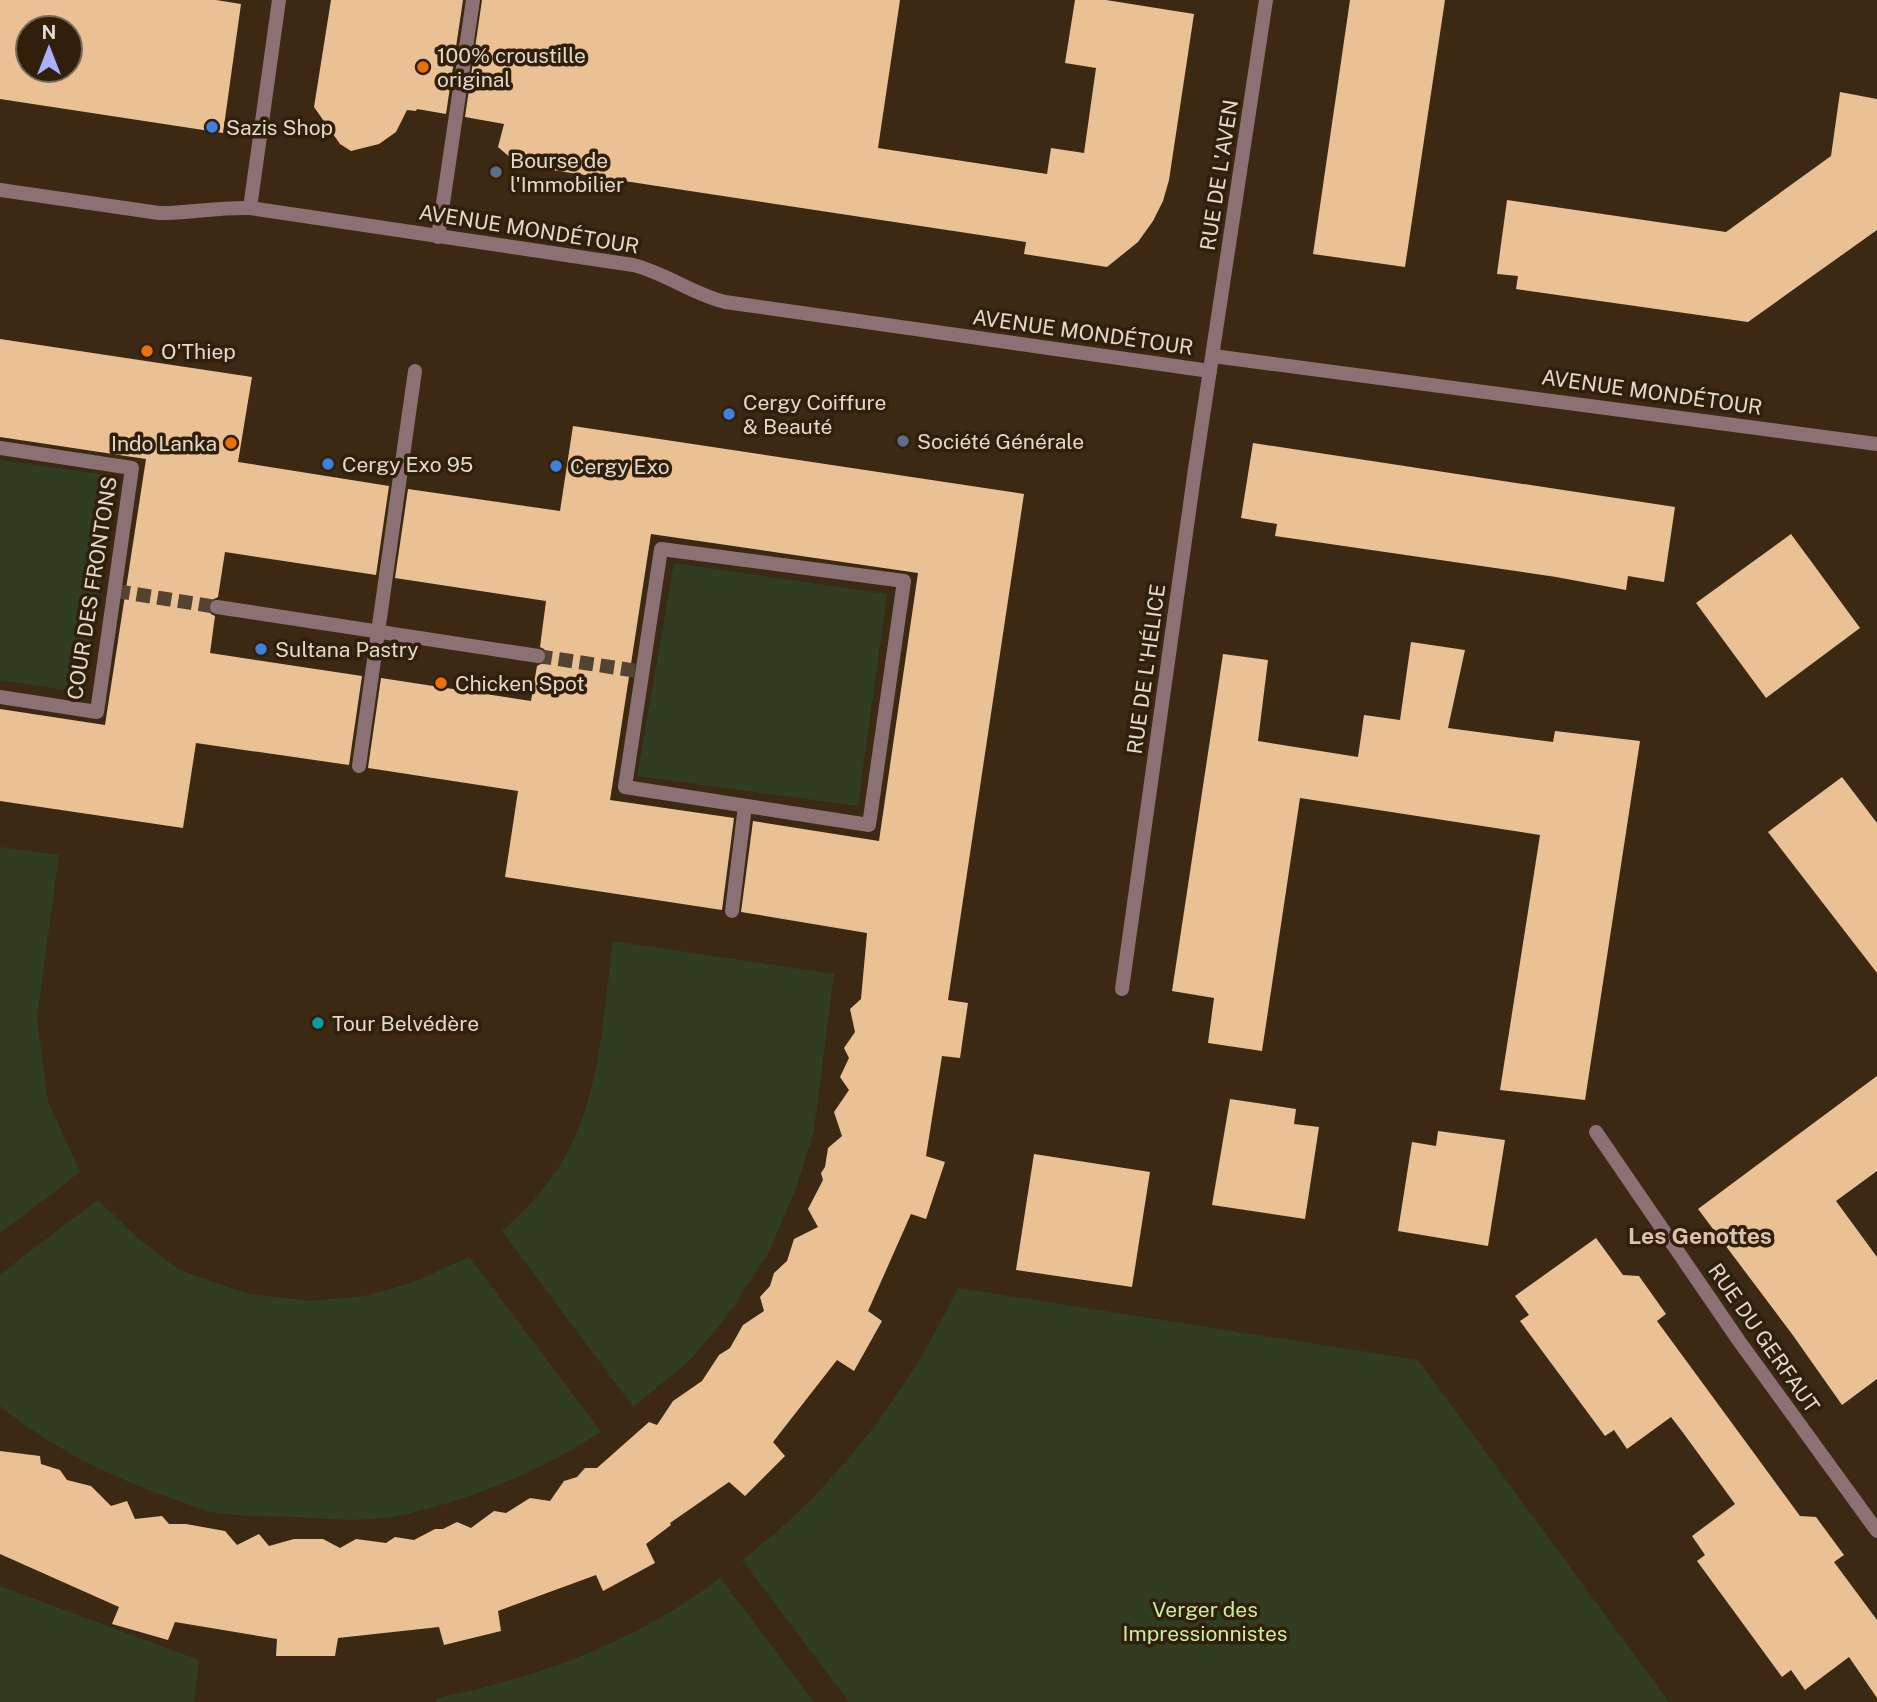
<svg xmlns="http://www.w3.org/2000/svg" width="1877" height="1702" font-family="'Public Sans',sans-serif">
	<rect width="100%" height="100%" fill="#3b2914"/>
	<g fill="#303d20">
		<path d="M0 460 114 476 84 693 0 680Z"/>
		<path d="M674 563 887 594 858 806 637 776Z"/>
		<path d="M0 847 59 855 37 1018 48 1101 80 1172 0 1233Z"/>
		<path d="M613 941 834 974 814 1130 797 1186 768 1254 727 1316 689 1361 633 1407 502 1231C525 1210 546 1189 562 1162 601 1097 603 1014 613 941Z"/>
		<path d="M98 1200 140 1240 179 1270 249 1294 311 1301 364 1296 411 1283 469 1257 601 1432C539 1472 464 1503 391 1517 363 1522 325 1519 296 1517 268 1516 239 1517 211 1512 198 1509 184 1502 171 1498 110 1477 50 1447 0 1406V1274Z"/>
		<path d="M958 1288 1418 1360 1669 1702H849L742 1560C835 1489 908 1393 958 1288Z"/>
		<path d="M720 1578 814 1702H436L437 1698C538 1678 638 1641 720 1578Z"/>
		<path d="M0 1586 199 1660 194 1702H0Z"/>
	</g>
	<g fill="#e9c194" fill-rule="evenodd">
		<path d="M0 0H216L241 4 223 133 0 99ZM28 28H70V70H28Z"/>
		<path d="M331 0H463L446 114 417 109 416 111 407 110 396 132 379 144 351 151 340 144 314 107Z"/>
		<path d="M482 0H900L878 148 1047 174 1051 148 1084 153 1096 68 1065 63 1075 0H1106L1194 14 1169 180 1163 201 1153 221 1138 242 1107 267 1024 254 1026 242 519 165 498 147 504 124 465 117Z"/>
		<path d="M1350 0H1445L1405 267 1313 254Z"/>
		<path d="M1840 92 1877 99V230L1748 322 1516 289 1518 276 1497 274 1507 200 1726 232 1831 156Z"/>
		<path d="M0 339 252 377 238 462 389 486 376 575 225 552 218 597 210 601 207 606 211 614 215 616 210 653 362 676 349 765 196 743 183 828 0 801V709L105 725 146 459 0 437Z"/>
		<path d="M573 426 1024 494 948 1000 968 1003 960 1058 942 1056 926 1156 945 1162 926 1219 911 1214 868 1311 882 1321 854 1371 837 1360 773 1442 785 1456 745 1496 729 1482 670 1523 671 1525 646 1544 655 1563 603 1591 596 1575 498 1611 501 1631 444 1645 439 1627 338 1638 335 1656H276L277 1639 175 1622 168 1640 112 1624 119 1607 0 1554V1451L40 1456 41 1464 60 1470 67 1480 91 1486 111 1506 127 1501 135 1519 162 1516 169 1524H186L225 1531 237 1545 259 1534 269 1546 294 1539H323L340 1548 356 1539 386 1543 395 1537 414 1540 435 1529H443L457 1522 471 1528 494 1511 506 1513 530 1498 550 1501 564 1481 577 1477 585 1468H597L649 1422 657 1425 673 1401 702 1381 719 1355 730 1348 743 1325 764 1311 760 1297 770 1286 774 1273 787 1261 794 1239 818 1227 808 1209 823 1180 821 1173 825 1167 828 1148 842 1136 834 1112 849 1090 840 1077 849 1058 844 1048 855 1032 850 1009 861 999 867 933 741 912 753 821 879 841 918 573 651 534 610 800 734 818 722 910 505 877 518 791 368 768 381 678 531 701 537 666 545 662 548 657 544 649 540 647 546 601 395 578 408 489 560 511Z"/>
		<path d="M1253 443 1675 507 1664 582 1628 576 1626 590 1556 577 1275 536 1277 524 1241 518Z"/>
		<path d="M1791 534 1860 628 1766 698 1696 603Z"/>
		<path d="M1411 642 1465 650 1448 728 1553 742 1555 731 1640 741 1585 1100 1500 1090 1540 835 1300 798 1262 1051 1208 1043 1214 998 1172 991 1223 654 1268 660 1258 741 1358 757 1364 715 1400 720Z"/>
		<path d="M1842 777 1877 823V973L1768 832Z"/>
		<path d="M1877 1076V1171L1836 1201 1877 1257V1379L1842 1405 1792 1334 1698 1209Z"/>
		<path d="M1230 1099 1296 1109 1294 1124 1319 1127 1305 1219 1212 1205Z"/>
		<path d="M1438 1131 1505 1140 1488 1246 1398 1231 1412 1142 1436 1146Z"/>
		<path d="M1034 1154 1150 1172 1132 1287 1016 1270Z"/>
		<path d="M1596 1238 1623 1275 1639 1276 1666 1314 1657 1321 1759 1460 1800 1516 1816 1517 1844 1555 1834 1562 1877 1620V1698L1849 1657 1805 1690 1791 1670 1782 1677 1697 1561 1705 1555 1692 1536 1735 1504 1684 1434 1671 1417 1627 1449 1614 1430 1605 1436 1520 1321 1529 1315 1515 1296Z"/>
	</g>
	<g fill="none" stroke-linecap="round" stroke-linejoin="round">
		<g stroke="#544330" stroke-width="14" stroke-dasharray="14 7" stroke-linecap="butt">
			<path d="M116 591 217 607"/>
			<path d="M538 656 644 672"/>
		</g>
		<g stroke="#8b7174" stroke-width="14">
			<path d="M438 237 473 0"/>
			<path d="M0 448 132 468 97 712 0 697"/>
			<path d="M661 549 904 581 869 825 625 787Z"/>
			<path d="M217 607 538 656"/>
			<path d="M359 766 415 371"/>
			<path d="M732 911 745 806"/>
		</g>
		<g stroke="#8b7174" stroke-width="14">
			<path d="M0 190 159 213C190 213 219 207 250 208L633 265C666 273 692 294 725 302L1210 371"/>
			<path d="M250 208 279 0"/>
			<path d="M1213 356 1877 444"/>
			<path d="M1122 989 1195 469 1266 0"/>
			<path d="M1596 1132 1739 1341 1877 1531"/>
		</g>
	</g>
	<g fill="#e8710a" stroke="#301f0a" stroke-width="2.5">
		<circle cx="423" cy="67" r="7"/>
		<circle cx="147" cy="351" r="7"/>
		<circle cx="231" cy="443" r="7"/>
		<circle cx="441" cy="683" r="7"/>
	</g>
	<g fill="#3f7fe0" stroke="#301f0a" stroke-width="2.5">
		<circle cx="212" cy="127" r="7"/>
		<circle cx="729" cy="414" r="7"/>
		<circle cx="328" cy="464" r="7"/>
		<circle cx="556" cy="466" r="7"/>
		<circle cx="261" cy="649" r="7"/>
	</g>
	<g fill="#5c6f8a" stroke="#301f0a" stroke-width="2.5">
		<circle cx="496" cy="172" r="7"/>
		<circle cx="903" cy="441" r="7"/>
	</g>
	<circle fill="#0f9aa8" stroke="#301f0a" stroke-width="2.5" cx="318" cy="1023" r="7"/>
	<g text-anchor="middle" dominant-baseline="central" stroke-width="7" stroke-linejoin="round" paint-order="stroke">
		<g font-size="21" fill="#e4d8cc" stroke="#301f0a" text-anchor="start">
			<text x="437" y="55">100% croustille<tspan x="437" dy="24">original</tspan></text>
			<text x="226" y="127">Sazis Shop</text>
			<text x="510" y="160">Bourse de<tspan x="510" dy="24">l'Immobilier</tspan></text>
			<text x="161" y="351">O'Thiep</text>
			<text x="743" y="402">Cergy Coiffure<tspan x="743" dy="24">&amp; Beauté</tspan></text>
			<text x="917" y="441">Société Générale</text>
			<text x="217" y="443" text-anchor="end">Indo Lanka</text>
			<text x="342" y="464">Cergy Exo 95</text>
			<text x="570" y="466">Cergy Exo</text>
			<text x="275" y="649">Sultana Pastry</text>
			<text x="455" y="683">Chicken Spot</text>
			<text x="332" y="1023">Tour Belvédère</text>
		</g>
		<g font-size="21" fill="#e4d8cc" stroke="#301f0a">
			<text transform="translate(1219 175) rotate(-81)">RUE DE L'AVEN</text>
			<text transform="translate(529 229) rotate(9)">AVENUE MONDÉTOUR</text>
			<text transform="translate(1083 332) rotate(8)">AVENUE MONDÉTOUR</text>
			<text transform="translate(1652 392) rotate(8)">AVENUE MONDÉTOUR</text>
			<text transform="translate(92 588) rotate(-81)">COUR DES FRONTONS</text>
			<text transform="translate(1146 669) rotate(-82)">RUE DE L'HÉLICE</text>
			<text transform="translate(1764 1338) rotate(55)">RUE DU GERFAUT</text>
		</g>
		<g font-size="21" fill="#caeca1" stroke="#301f0a">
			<text x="1205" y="1609">Verger des<tspan x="1205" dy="24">Impressionnistes</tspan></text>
		</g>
		<g font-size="23" font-weight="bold" fill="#dac3aa" stroke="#301f0a">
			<text x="1700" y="1235">Les Genottes</text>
		</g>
	</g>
	<g transform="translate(49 49)"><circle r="33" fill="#301f0a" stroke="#786958" stroke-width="2"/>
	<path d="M0-5L12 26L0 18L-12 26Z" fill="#aab0fb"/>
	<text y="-10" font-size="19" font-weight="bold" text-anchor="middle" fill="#e4d8cc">N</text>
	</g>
</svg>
